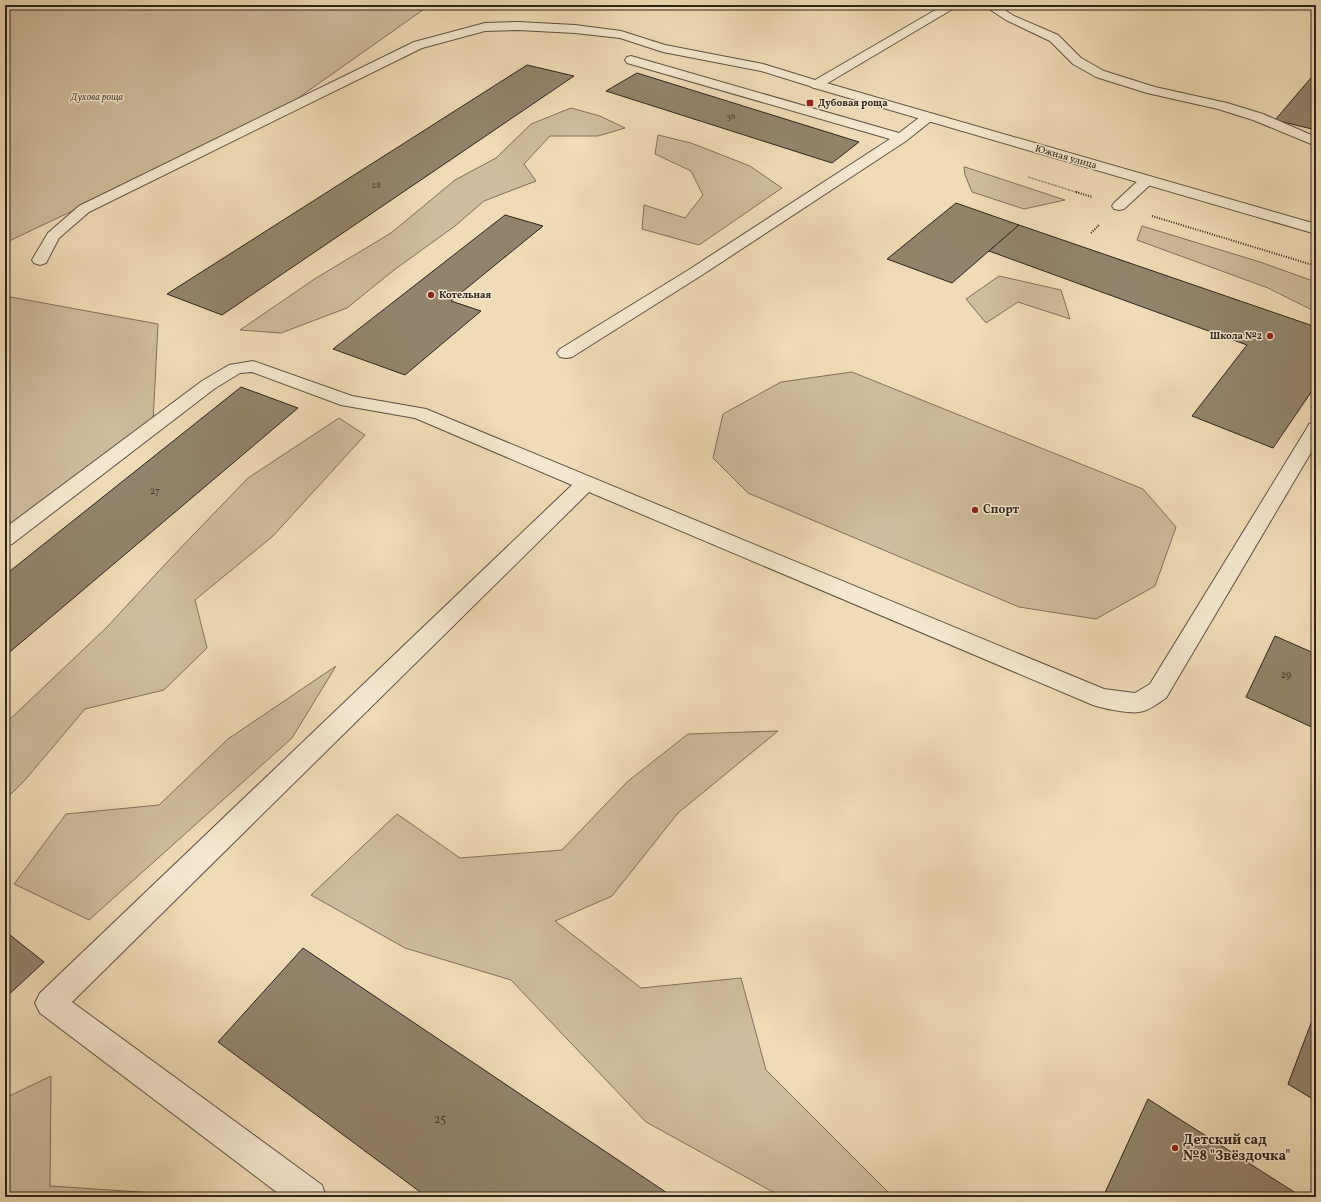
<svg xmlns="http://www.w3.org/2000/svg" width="1321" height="1202" font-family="Vollkorn,serif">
	<rect width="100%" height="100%" fill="#efdbb6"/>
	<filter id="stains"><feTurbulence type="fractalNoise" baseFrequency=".005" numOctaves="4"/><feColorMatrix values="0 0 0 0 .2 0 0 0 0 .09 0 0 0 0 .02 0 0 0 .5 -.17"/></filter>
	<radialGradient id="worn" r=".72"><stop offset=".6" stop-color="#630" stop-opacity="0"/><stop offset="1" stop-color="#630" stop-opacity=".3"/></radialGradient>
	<g fill="#cebc9c" stroke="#7e705c">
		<path d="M5 5H430L274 115 5 243Z"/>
		<path d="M571 108 600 116 625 128 598 136H550L524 164 536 181 484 201 455 226 394 270 347 308 281 333 240 330 316 278 391 233 455 180 496 158 531 124Z"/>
		<path d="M658 135 691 143 750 166 782 188 699 245 642 229 644 205 685 218 703 195 691 171 655 154Z"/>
		<path d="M964 167H965L1065 200 1024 209 972 192 965 175Z"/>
		<path d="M1142 226 1260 262 1316 282V312L1268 288 1137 240Z"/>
		<path d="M999 276 1061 290 1070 319 1018 302 986 323 966 299Z"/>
		<path d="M5 296 158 324 153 423 5 533Z"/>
		<path d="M852 372 1143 489 1176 527 1155 586 1096 619 1019 607 748 493 713 458 723 414 781 382Z"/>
		<path d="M339 418 365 435 273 536 195 600 207 648 164 690 85 709 25 780 5 800V724L107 627 170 559 248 478Z"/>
		<path d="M336 666 292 738 89 920 14 884 66 814 159 805 228 739Z"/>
		<path d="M778 731 678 813 612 896 555 921 641 988 741 978 766 1070 893 1197H782L646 1122 511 980 405 948 311 895 397 814 460 858 562 850 627 782 688 734Z"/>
		<path d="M51 1076 50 1186 155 1193 156 1197H5V1098Z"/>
	</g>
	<g fill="#92846c" stroke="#2d251b">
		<path d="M527 65 574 76 222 315 167 294Z"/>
		<path d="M1316 72V130L1275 120Z"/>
		<path d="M637 73 859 142 832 163 606 91Z"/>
		<path d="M956 203 1019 225 952 283 887 259Z"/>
		<path d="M505 215 543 226 451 301 481 311 405 375 333 349Z"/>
		<path d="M1019 225 1316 327V385L1273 448 1192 416 1247 345 989 251Z"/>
		<path d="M241 387 298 408 5 656V575Z"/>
		<path d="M1275 636 1316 654V729L1246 697Z"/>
		<path d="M5 931 44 962 5 998Z"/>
		<path d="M303 948 673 1197H427L218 1042Z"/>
		<path d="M1316 1010V1101L1288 1084Z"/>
		<path d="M1148 1099 1302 1197H1103Z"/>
	</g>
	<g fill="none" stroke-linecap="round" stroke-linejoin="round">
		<defs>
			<g id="lane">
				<path d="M944 5H958L956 7 821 87 816 88 761 71 663 52 620 38 575 33 518 30 485 31 422 48 89 212 59 238 46 263 40 265 34 263 32 260 48 233 79 206 414 42 485 23 518 22 575 25 621 31 665 45 763 64 815 80Z"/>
				<path d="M983 5H997L1014 16 1058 35 1081 58 1104 71 1155 87 1227 103 1263 114 1316 137V146L1253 120 1218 109 1147 93 1096 77 1073 64 1050 41 1006 20Z"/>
				<path d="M631 56 899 133 924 114H934L936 117 906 141 702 275 572 357 566 358 560 357 557 353 560 349 690 269 890 139 627 63 625 60 627 57Z"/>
				<path d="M1146 177 1151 178 1153 181 1151 184 1124 209 1119 210 1114 209 1112 206 1114 203 1141 178Z"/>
				<path d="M253 361 352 396 426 409 1104 689 1135 693 1150 684 1307 428 1309 424 1316 422V444L1166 698C1158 703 1149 711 1139 712 1129 714 1102 708 1093 705L589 492 72 1002 322 1185 326 1197H283L40 1013 35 1003 40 993 572 485 415 418 341 405 252 372 240 373 214 389 12 544 5 546V528L202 381 229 365Z"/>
			</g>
			<path id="street" d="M816 80 1316 224V234L811 87 810 84 811 81Z"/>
		</defs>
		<use href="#lane" stroke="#5e5242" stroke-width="2"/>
		<use href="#street" stroke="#5e5242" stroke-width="2"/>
		<path stroke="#2d251b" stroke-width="1.5" stroke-dasharray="0.5 1" stroke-linecap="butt" d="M1028 177 1079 193"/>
		<g stroke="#2d251b" stroke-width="2" stroke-dasharray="1 1.5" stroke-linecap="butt">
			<path d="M1076 192 1092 197"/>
			<path d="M1152 216 1316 266"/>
			<path d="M1091 233 1099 225"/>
		</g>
		<use href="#lane" fill="#f5e8d0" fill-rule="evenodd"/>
		<use href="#street" fill="#f5e8d0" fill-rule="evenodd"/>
	</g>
	<g fill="#8f2418" stroke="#f5e8d0" stroke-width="1.5">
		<rect x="806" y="99" width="8" height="8" rx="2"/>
		<circle cx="431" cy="295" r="4"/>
		<circle cx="1270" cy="336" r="4"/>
		<circle cx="975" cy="510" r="4"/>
		<circle cx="1175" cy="1148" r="4"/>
	</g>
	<g text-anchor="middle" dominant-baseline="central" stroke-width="3" stroke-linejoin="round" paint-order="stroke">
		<g font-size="9" fill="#463d2f">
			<text x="731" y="116">36</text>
			<text x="376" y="185">28</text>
		</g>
		<g font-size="10" font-style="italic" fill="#554b3b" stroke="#f5e8d0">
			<text x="97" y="97">Духова роща</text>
		</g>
		<g font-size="10" font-weight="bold" fill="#2d251b" stroke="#f5e8d0" text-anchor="start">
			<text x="818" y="103">Дубовая роща</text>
			<text x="439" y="295">Котельная</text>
			<text x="1262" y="336" text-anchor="end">Школа №2</text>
		</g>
		<g font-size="10" fill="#2d251b" stroke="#f5e8d0">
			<text transform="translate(1066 157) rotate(16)">Южная улица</text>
		</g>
		<g font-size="10" fill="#463d2f">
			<text x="155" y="491">27</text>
			<text x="1286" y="675">29</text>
		</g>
		<g font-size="12" font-weight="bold" fill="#2d251b" stroke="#f5e8d0" text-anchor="start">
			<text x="983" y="510">Спорт</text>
		</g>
		<g font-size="12" fill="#463d2f">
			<text x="440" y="1120">25</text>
		</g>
		<g font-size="14" font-weight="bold" fill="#2d251b" stroke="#f5e8d0" text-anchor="start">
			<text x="1183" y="1140">Детский сад<tspan x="1183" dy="16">№8 "Звёздочка"</tspan></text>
		</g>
	</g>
	<rect width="1321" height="1202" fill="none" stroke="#efdbb6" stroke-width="20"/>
	<rect x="6" y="6" width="1309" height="1190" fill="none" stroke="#2d251b" stroke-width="2"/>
	<rect x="10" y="10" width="1301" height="1182" fill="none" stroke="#2d251b"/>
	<rect width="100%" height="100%" filter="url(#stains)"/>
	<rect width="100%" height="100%" fill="url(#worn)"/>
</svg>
